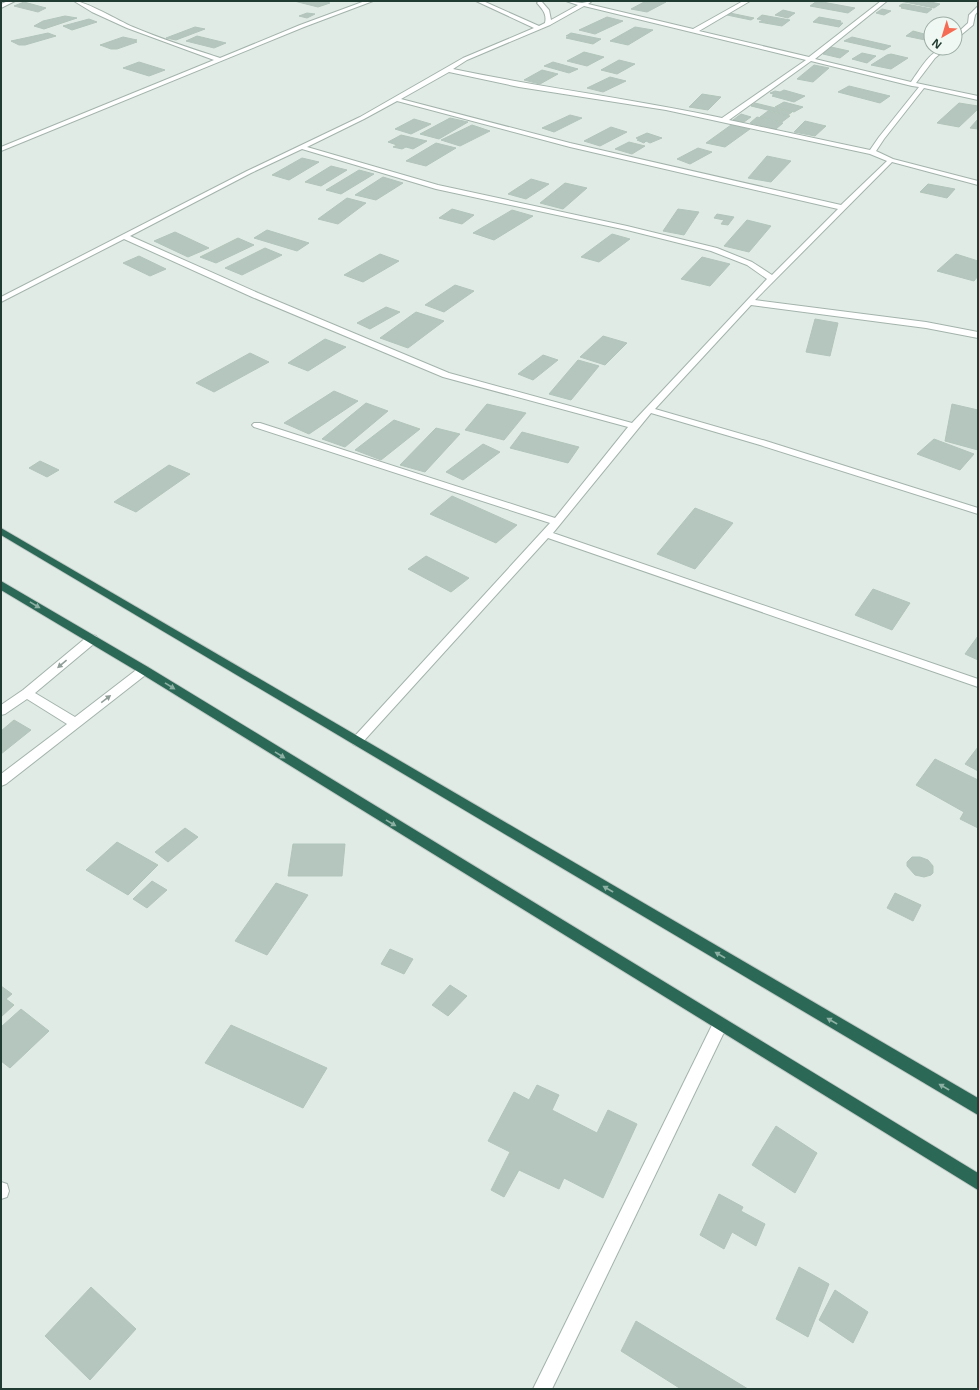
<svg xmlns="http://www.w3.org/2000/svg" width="979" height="1390" font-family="'Open Sans',sans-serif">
	<rect width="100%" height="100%" fill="#e0ebe5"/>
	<g fill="#b5c6be" stroke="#b2c5bb">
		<path d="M294 1H323L330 3 318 7Z"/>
		<path d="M646 1H661L666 2 647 12 631 9Z"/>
		<path d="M817 1 855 8 848 13 810 6Z"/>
		<path d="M900 1H926L940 4 934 8Z"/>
		<path d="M24 2 46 8 38 12 14 6Z"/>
		<path d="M902 4H906L932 9 927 13 901 8 902 7 899 6Z"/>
		<path d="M882 9 891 11 884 15 876 13Z"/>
		<path d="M783 10 795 13 788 18 775 15Z"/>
		<path d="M307 13 315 14 307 18 299 16Z"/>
		<path d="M730 13 754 18 751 20 727 15Z"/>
		<path d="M762 15 790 20 782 26 759 22 763 20 757 19Z"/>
		<path d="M65 16 77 18 44 29 34 26 43 21Z"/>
		<path d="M607 17 623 21 595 34 579 30Z"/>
		<path d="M819 17 841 21 840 23H843L839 27 813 22Z"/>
		<path d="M89 19 97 22 72 30 63 26Z"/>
		<path d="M195 27 205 29 176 40 166 38Z"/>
		<path d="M635 27 653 30 628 45 610 41Z"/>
		<path d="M913 31 928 35 925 36 929 37 925 40 906 36Z"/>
		<path d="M48 33 56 36 25 45H19L11 41Z"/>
		<path d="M571 33 601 39 593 44 566 38 569 36H566Z"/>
		<path d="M197 36 226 43 214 48 186 41Z"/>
		<path d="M123 37 137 40 134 41 137 42 117 49H111L100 45Z"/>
		<path d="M852 37 891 46 884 50 844 41Z"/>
		<path d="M831 47 849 51 840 58 823 54Z"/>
		<path d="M584 52 604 57 587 66 567 61Z"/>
		<path d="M862 53 876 56 867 63 852 59Z"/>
		<path d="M891 54 908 58 891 69 871 65 887 55Z"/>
		<path d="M619 60 635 64 617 74 601 70Z"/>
		<path d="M139 62 165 70 149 76 123 68Z"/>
		<path d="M553 62 578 69 569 73 544 66Z"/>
		<path d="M814 65 829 68 813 82 797 79Z"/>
		<path d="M542 70 558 74 540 84 524 80Z"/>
		<path d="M610 77 626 81 603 92 587 88Z"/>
		<path d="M849 86 890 96 880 103 838 92Z"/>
		<path d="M784 90 805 96 794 102 772 96 775 95 770 93 775 91 780 92Z"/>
		<path d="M702 94 721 97 708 110 689 107Z"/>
		<path d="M784 102 803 107 794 112 775 107Z"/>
		<path d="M755 103 792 112 788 115 751 106Z"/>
		<path d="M959 103 978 106V109L959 127 937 123Z"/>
		<path d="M768 111 790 116 782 122 760 117Z"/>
		<path d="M741 114 751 117 744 122 733 120Z"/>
		<path d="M570 115 582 118 554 132 542 128Z"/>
		<path d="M757 117 783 123 776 129 750 123Z"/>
		<path d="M450 118 468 122 439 139 420 134Z"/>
		<path d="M414 119 431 124 411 134 395 129Z"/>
		<path d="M978 119V129L970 128Z"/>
		<path d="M805 121 826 126 815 136 794 132Z"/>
		<path d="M472 125 490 131 460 146 441 140Z"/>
		<path d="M731 125 750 129 725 147 706 143Z"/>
		<path d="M611 127 627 132 600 146 584 141Z"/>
		<path d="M647 133 662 138 650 143 646 141 644 143 637 140 640 139 636 138Z"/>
		<path d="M401 135 427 141 413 149 406 147 402 149 393 147 397 145 388 142Z"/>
		<path d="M629 142 645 146 632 154 615 149Z"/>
		<path d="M436 143 456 148 426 166 406 161Z"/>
		<path d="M698 148 712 152 690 164 677 159Z"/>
		<path d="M767 156 791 161 771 182 748 178Z"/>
		<path d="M302 158 319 162 289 180 272 175Z"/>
		<path d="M331 166 347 170 321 186 305 182Z"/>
		<path d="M359 170 374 174 341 194 326 190Z"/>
		<path d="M383 177 403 183 376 200 355 195Z"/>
		<path d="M531 179 549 184 526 199 508 194Z"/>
		<path d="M565 183 587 188 563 209 540 203Z"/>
		<path d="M928 184 955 189 947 198 920 192Z"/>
		<path d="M347 198 366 203 338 224 318 219Z"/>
		<path d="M452 209 474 215 462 224 439 218Z"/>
		<path d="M678 209 699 212 684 235 663 231Z"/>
		<path d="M512 210 533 216 494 240 473 233Z"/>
		<path d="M717 214 734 217 728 225 721 224 724 220 714 218Z"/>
		<path d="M747 220 771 226 749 252 724 246Z"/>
		<path d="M267 230 309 243 297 251 254 238Z"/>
		<path d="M175 232 209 248 188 257 154 241Z"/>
		<path d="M612 234 630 239 599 262 581 257Z"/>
		<path d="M238 238 254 245 216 263 200 257Z"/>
		<path d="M265 248 282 255 242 275 225 268Z"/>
		<path d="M380 254 399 261 363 282 344 275Z"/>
		<path d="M956 254 978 261V276L974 281 937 271Z"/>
		<path d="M139 256 166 269 150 276 123 263Z"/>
		<path d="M702 257 730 264 710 286 681 279Z"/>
		<path d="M455 285 474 291 444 312 425 305Z"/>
		<path d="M386 307 400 312 370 329 357 323Z"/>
		<path d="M416 312 444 321 408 348 380 338Z"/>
		<path d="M815 319 838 323 830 356 806 352Z"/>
		<path d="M603 336 627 343 605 365 580 357Z"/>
		<path d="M325 339 346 347 308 371 288 363Z"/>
		<path d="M250 353 269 362 214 392 196 383Z"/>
		<path d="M543 355 558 360 533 380 518 374Z"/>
		<path d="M578 360 599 366 571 400 549 394Z"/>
		<path d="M334 391 358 401 309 434 284 423Z"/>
		<path d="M366 403 388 411 345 447 322 439Z"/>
		<path d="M487 404 526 413 504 440 465 430Z"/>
		<path d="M952 404 978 410V450L945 441Z"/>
		<path d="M394 420 420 429 381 460 355 450Z"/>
		<path d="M436 428 460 434 425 472 400 465Z"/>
		<path d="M522 432 579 447 568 463 510 448Z"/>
		<path d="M934 439 974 454 960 470 917 454Z"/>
		<path d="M483 444 500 452 463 480 446 472Z"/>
		<path d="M40 461 59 470 47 477 29 468Z"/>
		<path d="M169 465 190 474 136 512 114 502Z"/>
		<path d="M452 496 517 525 496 543 430 514Z"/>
		<path d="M695 508 733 523 695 569 657 554Z"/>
		<path d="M426 556 469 578 451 592 408 569Z"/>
		<path d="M873 589 910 603 892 630 855 615Z"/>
		<path d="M978 636V660L965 654Z"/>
		<path d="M14 720 31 730 1 754V731Z"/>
		<path d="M978 747V771L965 764Z"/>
		<path d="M935 759 978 780V828L960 819 964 812 916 785Z"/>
		<path d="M185 828 198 837 168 862 155 852Z"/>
		<path d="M117 842 158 865 128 895 86 870Z"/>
		<path d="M293 844H345L342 876H288Z"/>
		<path d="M912 857H920L928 860 933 866V873L931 875 924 877 915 875 907 866V862Z"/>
		<path d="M152 881 167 890 147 908 133 899Z"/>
		<path d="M276 883 308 895 267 955 235 941Z"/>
		<path d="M895 893 921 905 913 921 887 908Z"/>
		<path d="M390 949 413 959 404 974 381 964Z"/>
		<path d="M450 985 467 996 448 1016 432 1005Z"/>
		<path d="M1 986 12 994 6 999 14 1005 1 1017Z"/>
		<path d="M21 1009 49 1031 10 1068 1 1061V1027Z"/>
		<path d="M231 1025 327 1068 303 1108 205 1063Z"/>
		<path d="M537 1085 559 1095 552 1110 597 1133 608 1110 637 1124 603 1198 564 1178 559 1189 519 1170 504 1197 491 1190 510 1152 488 1141 514 1092 529 1100Z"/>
		<path d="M776 1126 817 1153 795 1193 752 1165Z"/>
		<path d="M719 1194 743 1207 741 1211 765 1224 756 1246 732 1232 724 1249 700 1235Z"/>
		<path d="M799 1267 829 1284 808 1337 776 1319Z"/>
		<path d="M91 1287 136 1329 90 1380 45 1336Z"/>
		<path d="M835 1290 868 1312 853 1343 819 1320Z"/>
		<path d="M636 1321 748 1389H681L621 1351Z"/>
	</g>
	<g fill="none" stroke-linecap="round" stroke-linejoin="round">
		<defs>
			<path id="lane" d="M92 635 96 636 98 639 96 642 35 693 75 717 140 667H148L150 670 148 673 6 784 1 786V774L67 724 27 699 5 714 1 715V705L23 690 88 636Z"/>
			<g id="street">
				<path d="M8 1H15L1 8V4Z"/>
				<path d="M74 1C86 1 119 21 133 27 161 39 190 48 220 58L300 25 365 1H373L304 27 1 151V147L214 60 127 28 92 12Z"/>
				<path d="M476 1H483L539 26 545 23C547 14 543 10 537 3L538 2H542L549 10 551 20 578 5 566 1 582 3 592 1 588 4 693 29 743 1H750L699 31 809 57 881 1H887L815 59 911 82C920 70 931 48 947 48L935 58 916 83 978 96V100L924 88 884 139 876 151 893 159 978 181V185L892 162 755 300 926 322 978 332V338L926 328 751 305 655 409 766 441 978 508V514L760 445 651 413 553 533 978 679V687L548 538 361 744 357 746 353 744 351 741 353 738 550 523 254 427 252 425 254 423H260L555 518 628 427 443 377 252 297 124 239 1 302V297L247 171 360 117 463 58 534 28ZM584 6 806 60 722 118C633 99 543 88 453 69L467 60 550 25ZM811 61 912 86 919 87 879 137 870 150 729 120ZM449 72 519 87 666 110 870 154 887 161 841 205 570 143 401 99ZM397 101 570 147 838 209 772 275 752 262 717 248 627 226 438 185 307 147 364 119ZM302 149 436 189 627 230 711 251 747 265 767 279 632 423 449 373 258 293 130 236 251 173Z"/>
				<path d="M978 6V11L975 15 973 25 955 40V35L968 23 969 15Z"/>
				<path d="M720 1017 725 1019 728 1024 552 1389H533L715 1019Z"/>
				<path d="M1 1182 7 1184 9 1191 7 1197 1 1199Z"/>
			</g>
			<g id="highway">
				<path d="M1 528 978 1098V1115L1 535Z"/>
				<path d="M1 581 148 667 978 1173V1190L140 673 1 590Z"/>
			</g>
		</defs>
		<use href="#lane" stroke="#a3b3ac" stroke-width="2"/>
		<use href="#street" stroke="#a3b3ac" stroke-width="2"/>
		<use href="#highway" stroke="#c1c8c6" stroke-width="2"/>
		<use href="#lane" fill="#fff" fill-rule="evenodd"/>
		<use href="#street" fill="#fff" fill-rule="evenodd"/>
		<use href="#highway" fill="#2b6956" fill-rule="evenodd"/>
	</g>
	<defs><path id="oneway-solid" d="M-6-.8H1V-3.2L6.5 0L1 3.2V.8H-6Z"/></defs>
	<g fill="#8eb0a4">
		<use href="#oneway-solid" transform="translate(35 605) rotate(31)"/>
		<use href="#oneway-solid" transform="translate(170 686) rotate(32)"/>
		<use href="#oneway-solid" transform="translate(280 755) rotate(32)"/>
		<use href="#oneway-solid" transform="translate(391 823) rotate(31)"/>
		<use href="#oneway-solid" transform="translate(608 889) rotate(-150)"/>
		<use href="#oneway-solid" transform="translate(720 955) rotate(-150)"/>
		<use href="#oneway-solid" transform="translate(832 1021) rotate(-150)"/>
		<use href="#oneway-solid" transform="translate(944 1087) rotate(-150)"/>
	</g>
	<g fill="#909e98">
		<use href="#oneway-solid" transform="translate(62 664) rotate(140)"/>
		<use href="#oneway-solid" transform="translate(106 699) rotate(-37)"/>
	</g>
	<rect width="979" height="1390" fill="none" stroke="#203c32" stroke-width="4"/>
	<g transform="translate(943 36) rotate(218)"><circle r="19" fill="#f0f8f3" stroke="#9dada6"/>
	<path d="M0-3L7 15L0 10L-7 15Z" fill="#f66b53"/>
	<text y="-6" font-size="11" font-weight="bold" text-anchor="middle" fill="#203c32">N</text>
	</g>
</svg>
